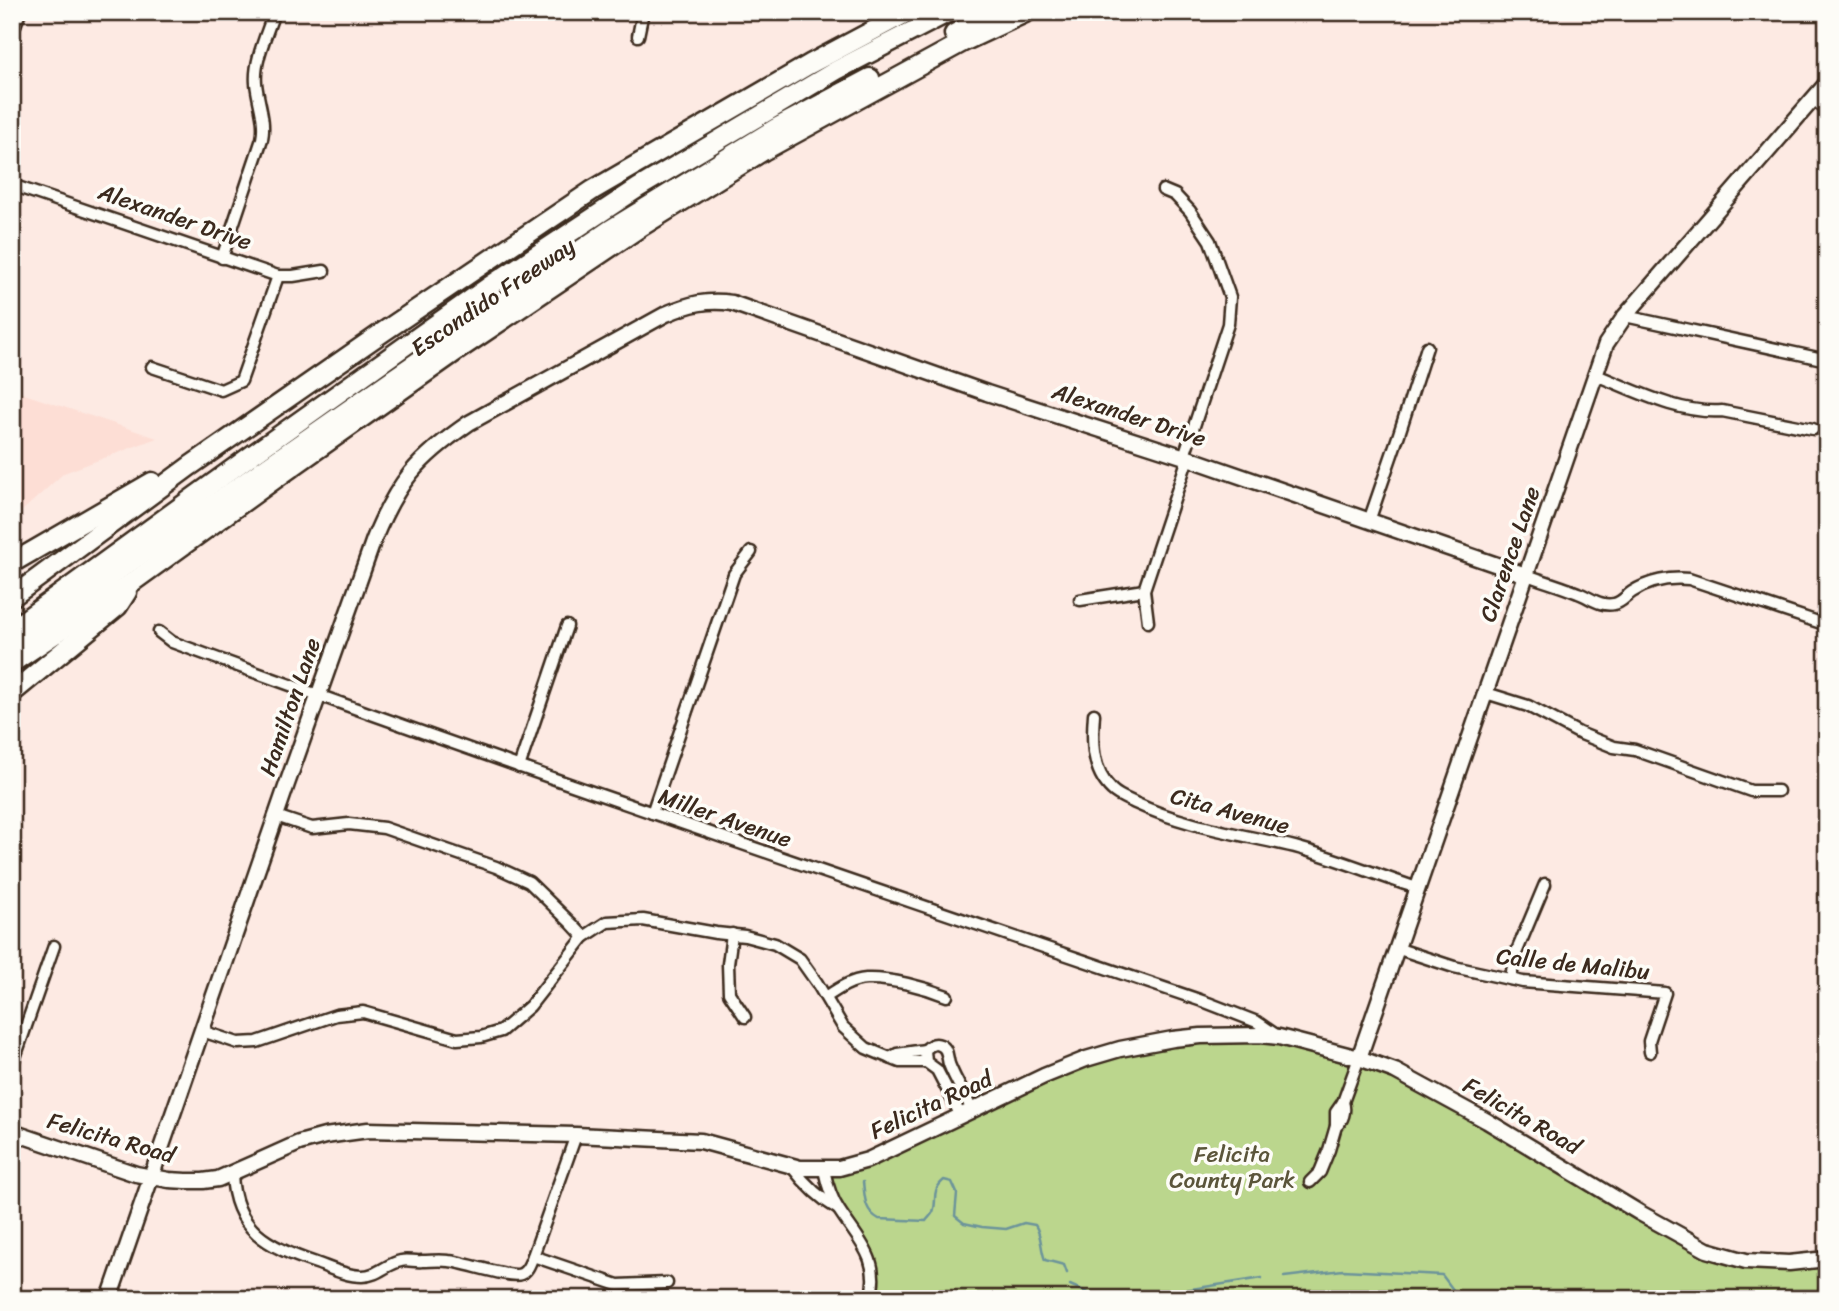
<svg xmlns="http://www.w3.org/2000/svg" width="1839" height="1311" font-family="Sriracha,sans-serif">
	<rect width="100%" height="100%" fill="#fdeae3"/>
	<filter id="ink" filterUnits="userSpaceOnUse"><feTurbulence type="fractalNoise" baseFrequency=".0143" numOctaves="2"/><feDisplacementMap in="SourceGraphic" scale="14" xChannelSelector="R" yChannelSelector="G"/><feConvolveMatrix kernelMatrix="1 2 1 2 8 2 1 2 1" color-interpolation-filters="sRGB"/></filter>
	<g filter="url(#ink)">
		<path fill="#fdded5" d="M12 390 124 427 157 438 64 473 12 520Z"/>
		<path fill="#bbd68d" stroke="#7b8056" stroke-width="2" d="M1232 1034 1359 1058 1640 1213 1744 1261 1825 1260 1816 1299H870L872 1267 838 1209 824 1170 839 1168 1086 1059Z"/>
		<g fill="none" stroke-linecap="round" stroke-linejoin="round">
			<g stroke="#6c949a" stroke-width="2.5">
				<path d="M863 1182C865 1197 864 1211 879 1219L926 1221C928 1218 931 1216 933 1212 938 1199 930 1192 944 1180L952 1182 957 1193 955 1216 964 1223 982 1227 1006 1229 1024 1223 1035 1225C1042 1235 1040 1247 1045 1260L1064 1265 1067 1273"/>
				<path d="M1284 1277 1343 1270 1442 1275 1460 1299"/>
				<path d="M1070 1285 1102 1299"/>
				<path d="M1151 1299 1185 1290 1262 1278"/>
			</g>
			<defs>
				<g id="street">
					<path d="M638 36 643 12"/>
					<path d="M1814 99 1827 111"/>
					<path d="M12 185 278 276H293L324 271"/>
					<path d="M1163 190 1175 195 1190 211 1210 241 1230 297 1228 324 1184 456"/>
					<path d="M222 258 262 139C266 120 258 103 256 83 254 60 267 34 274 12"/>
					<path d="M1625 316 1827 360"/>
					<path d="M152 367 221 390 241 381 278 276"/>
					<path d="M1596 375C1636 391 1679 414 1722 411L1813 429"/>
					<path d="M1369 521 1399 434 1427 347"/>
					<path d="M1526 575C1544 581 1561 586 1578 593 1590 597 1600 607 1614 604 1621 603 1626 596 1632 592 1649 581 1670 577 1689 579L1827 625"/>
					<path d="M1080 600 1144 590"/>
					<path d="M1148 622 1144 590 1188 458"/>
					<path d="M159 632 172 642C515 768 862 885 1208 1003L1257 1022 1276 1035"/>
					<path d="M1486 693 1528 706 1579 733 1614 747 1635 750 1751 791H1778"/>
					<path d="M1094 714C1092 740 1091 770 1112 790 1118 796 1127 799 1135 803 1186 827 1241 834 1295 847 1336 858 1377 875 1417 888"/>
					<path d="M519 767 567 626"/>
					<path d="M652 813 734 574 751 552"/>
					<path d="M276 816 312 828 349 824 384 828 496 867 529 882 572 924 584 937"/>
					<path d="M732 934 728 964 729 993 745 1017"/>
					<path d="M1396 948 1454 967 1523 982 1665 993 1649 1041 1650 1052"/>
					<path d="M1511 979 1514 958 1545 884"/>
					<path d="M826 997C838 989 851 980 866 979 891 978 924 987 947 996"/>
					<path d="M202 1031 238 1043 257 1042 336 1015 363 1012 457 1039 481 1037 501 1031 530 1006 584 937 607 922 643 920 716 933 745 936 775 944 800 959 817 983 843 1027 866 1048 890 1058"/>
					<path d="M925 1050 897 1054 890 1058 900 1062H926"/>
					<path d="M12 1066 54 946"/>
					<path d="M961 1116 937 1070 926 1062 925 1050C929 1046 934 1042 940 1045 948 1048 947 1057 949 1064 955 1080 965 1095 972 1110"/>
					<path d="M1336 1126C1343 1121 1346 1111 1343 1102"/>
					<path d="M792 1167C805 1184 819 1198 838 1209"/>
					<path d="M824 1170C827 1184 831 1198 839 1210 858 1240 882 1260 870 1299"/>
					<path d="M232 1174C234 1230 268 1247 316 1263 330 1268 346 1276 362 1276 378 1276 386 1264 401 1261 407 1259 415 1262 422 1261 431 1261 440 1260 449 1261 464 1262 511 1279 521 1274 528 1271 530 1263 533 1256L576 1135"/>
					<path d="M1310 1182 1320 1172 1329 1150 1336 1126V1112L1343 1102 1359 1058"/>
					<path d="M533 1256 618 1285 667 1283"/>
				</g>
				<g id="secondary">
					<path d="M12 28 18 12"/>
					<path d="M1359 1058 1606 344 1625 316 1827 83"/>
					<path d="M12 1132 136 1174 169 1180 186 1181H203L218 1179 299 1143 325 1136 368 1130 576 1135 701 1141 800 1168H839L868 1160 1044 1076 1086 1059 1120 1049 1173 1039 1201 1036 1260 1035 1279 1037 1359 1058 1395 1071 1487 1121 1640 1213 1707 1250 1746 1261 1789 1263 1827 1259"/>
					<path d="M109 1299 287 784 374 539C397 482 418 458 469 423L666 314C689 304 708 299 732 303L987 393 1188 458 1526 575"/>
				</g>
				<g id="highway">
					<path d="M954 34 996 12"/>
					<path d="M12 563 152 482"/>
					<path d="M12 597 190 466 383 332 593 190 810 64 908 12"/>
					<path d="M12 629 249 457 488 287 638 188 837 70 949 12"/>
					<path d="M12 645 395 377 611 229 776 128 870 78"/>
					<path d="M12 663 134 581 278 477 458 350 642 226 763 151 965 41 1027 12"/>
					<path d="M12 693 118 606 127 592"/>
				</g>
			</defs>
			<use href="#street" stroke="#3b2a1e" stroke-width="15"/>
			<use href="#secondary" stroke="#3b2a1e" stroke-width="19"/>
			<use href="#highway" stroke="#3b2a1e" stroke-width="23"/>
			<use href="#street" stroke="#fdfcf7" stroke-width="10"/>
			<use href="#secondary" stroke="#fdfcf7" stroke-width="14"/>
			<use href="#highway" stroke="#fdfcf7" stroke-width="18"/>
		</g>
	</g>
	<g text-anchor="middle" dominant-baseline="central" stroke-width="7" stroke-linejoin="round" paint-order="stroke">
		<g font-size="23" fill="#3b2a1e" stroke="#fdfcf7">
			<text transform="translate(175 217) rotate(19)">Alexander Drive</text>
			<text transform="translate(493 297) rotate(-34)">Escondido Freeway</text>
			<text transform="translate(1129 415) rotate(18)">Alexander Drive</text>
			<text transform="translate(1510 554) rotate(-71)">Clarence Lane</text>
			<text transform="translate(290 707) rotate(-71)">Hamilton Lane</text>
			<text transform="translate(1230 811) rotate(15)">Cita Avenue</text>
			<text transform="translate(725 818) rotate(19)">Miller Avenue</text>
			<text transform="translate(1573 964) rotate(6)">Calle de Malibu</text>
			<text transform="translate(931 1105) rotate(-25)">Felicita Road</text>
			<text transform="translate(1522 1116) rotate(30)">Felicita Road</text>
			<text transform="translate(111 1138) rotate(16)">Felicita Road</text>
		</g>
		<g font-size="23" fill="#5b553a" stroke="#fdfcf7">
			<text x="1232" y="1154">Felicita<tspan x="1232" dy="26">County Park</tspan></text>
		</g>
	</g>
	<rect width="1839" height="1311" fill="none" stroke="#fdfcf7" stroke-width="42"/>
	<rect x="21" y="21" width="1797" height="1269" fill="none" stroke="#3b2a1e" stroke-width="2.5" filter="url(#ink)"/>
</svg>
